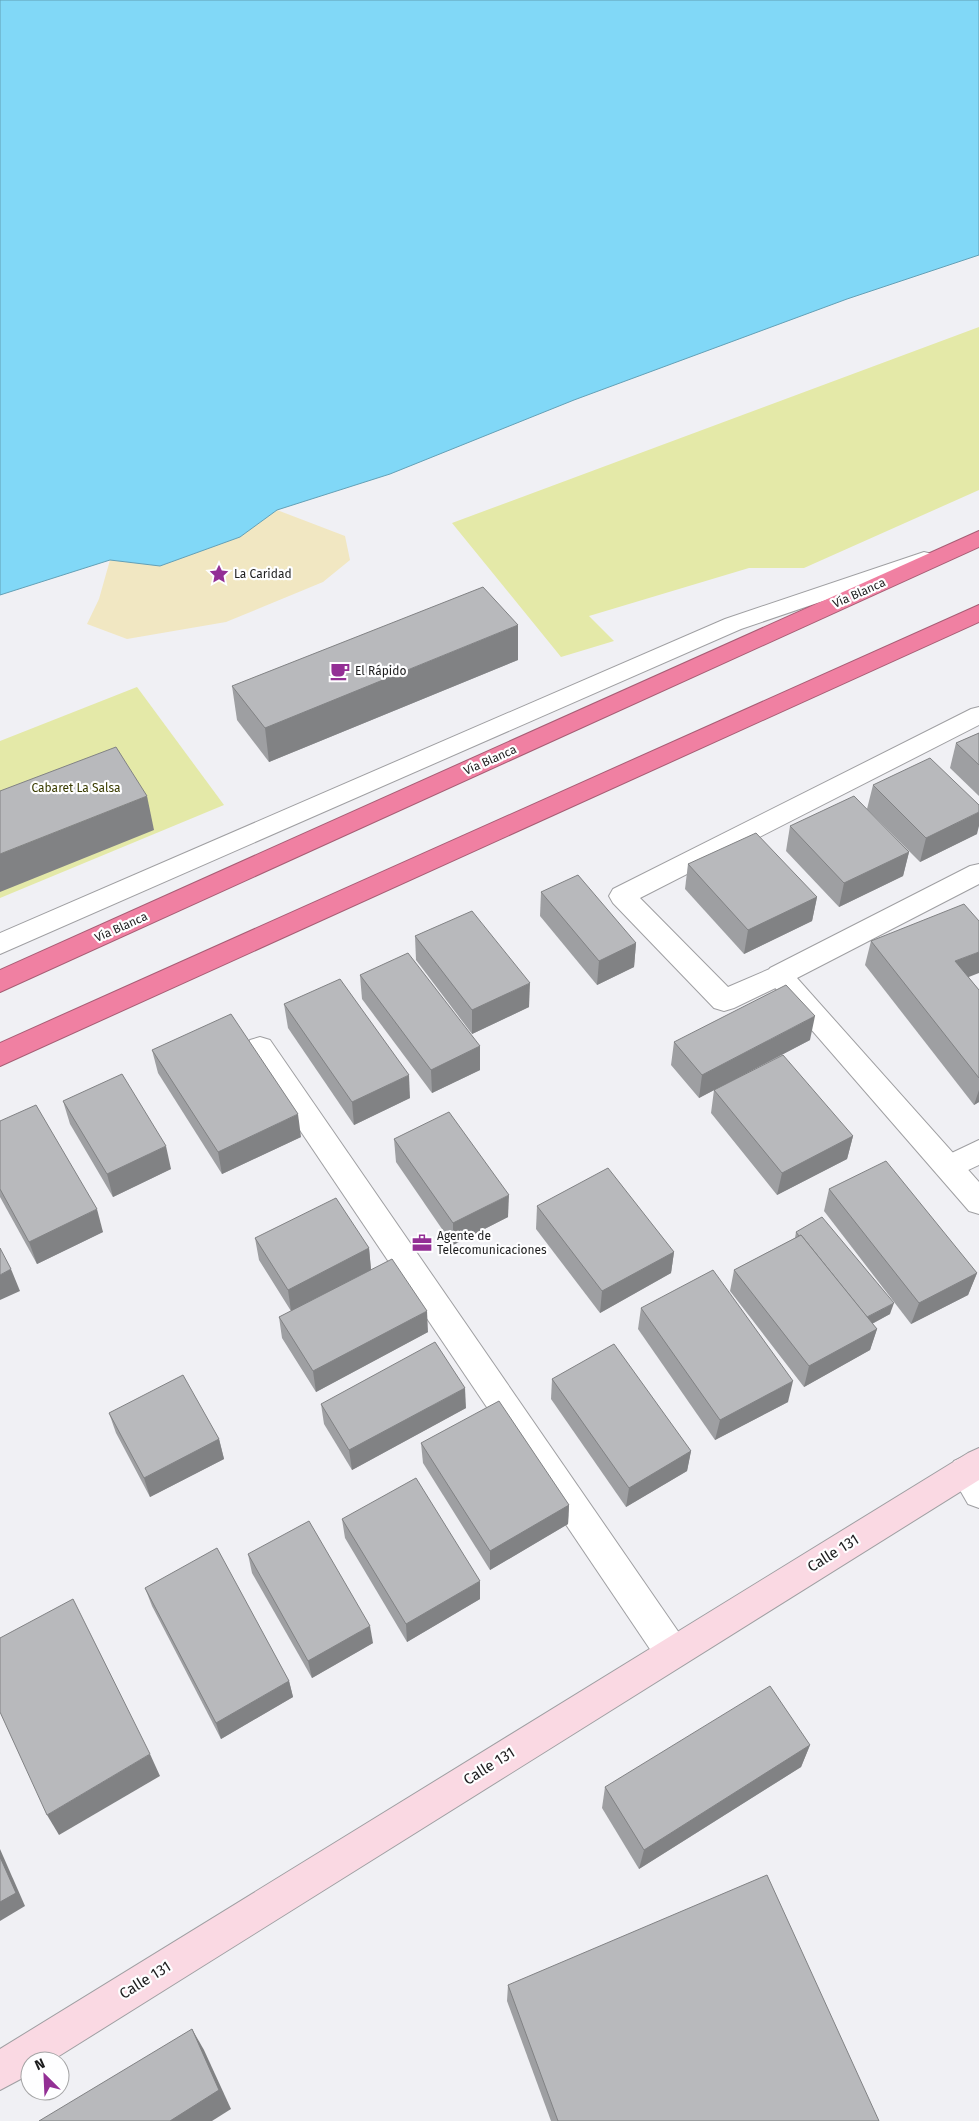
<svg xmlns="http://www.w3.org/2000/svg" width="979" height="2121" font-family="'Fira Sans',sans-serif">
	<rect width="100%" height="100%" fill="#f0f0f4"/>
	<g fill="#e4e9a8">
		<path d="M979 327V490L804 568H749L589 616 614 641 561 657 452 523Z"/>
		<path d="M137 687 224 805 0 898V741Z"/>
	</g>
	<path fill="#f1e7c2" d="M277 510 345 536 350 560 323 582 226 622 127 639 87 624 99 599 110 560 160 566 240 537Z"/>
	<path fill="#81d8f7" stroke="#63a0b6" d="M0 0H979V255L847 299 574 400 390 474 277 510 240 537 160 566 110 560 0 595Z"/>
	<g fill="none" stroke-linecap="round" stroke-linejoin="round">
		<defs>
			<g id="lane">
				<path d="M924 552 932 554 935 559 932 564 741 629 0 954V933L725 619Z"/>
				<path d="M979 707V725L640 898 728 987 779 965 788 968 792 975 788 982 734 1008 724 1011 714 1008 613 903 609 896 613 889 971 709Z"/>
				<path d="M979 1140V1165L949 1179 939 1175 935 1167 939 1159Z"/>
			</g>
			<g id="street">
				<path d="M979 864V884L797 978 979 1182V1214L969 1211 770 982 766 975 770 968 970 866Z"/>
				<path d="M260 1037 270 1040 684 1640 689 1652 684 1664 672 1669 660 1664 250 1056 246 1048 250 1040Z"/>
				<path d="M965 1456 976 1461 979 1465V1508L968 1504 949 1471 954 1461Z"/>
			</g>
			<path id="secondary" d="M979 1448V1480L51 2061H30V2074L0 2090V2049L968 1453Z"/>
			<g id="highway">
				<path d="M979 531V547L0 992V970Z"/>
				<path d="M979 605V622L0 1066V1043Z"/>
			</g>
		</defs>
		<use href="#lane" stroke="#9f9fa2" stroke-width="2"/>
		<use href="#street" stroke="#9f9fa2" stroke-width="2"/>
		<use href="#secondary" stroke="#9f9fa2" stroke-width="2"/>
		<use href="#highway" stroke="#a65d74" stroke-width="2"/>
		<use href="#lane" fill="#fff" fill-rule="evenodd"/>
		<use href="#street" fill="#fff" fill-rule="evenodd"/>
		<use href="#secondary" fill="#fad9e3" fill-rule="evenodd"/>
		<use href="#highway" fill="#f080a2" fill-rule="evenodd"/>
	</g>
	<g fill="#9e9fa2">
		<path d="M518 660 269 762 237 720 232 686Z"/>
		<path d="M979 733V796L950 768 956 743Z"/>
		<path d="M873 785 977 834 920 862 867 809Z"/>
		<path d="M790 826 909 852 903 876 839 907 786 851Z"/>
		<path d="M688 864 817 897 812 921 744 954 685 889Z"/>
		<path d="M541 892 636 943 634 967 597 985 540 916Z"/>
		<path d="M415 936 529 1007 472 1034 416 960Z"/>
		<path d="M871 941 968 977 979 990V1102L974 1105 865 965Z"/>
		<path d="M360 975 480 1046V1070L432 1093 362 999Z"/>
		<path d="M284 1004 410 1098 354 1125 288 1028Z"/>
		<path d="M810 1040 726 1084 853 1136 847 1159 777 1195 711 1113 714 1090 699 1098 671 1065 674 1042Z"/>
		<path d="M152 1050 301 1137 222 1174 158 1073Z"/>
		<path d="M63 1101 171 1169 113 1197 70 1124Z"/>
		<path d="M0 1121 103 1232 37 1264 0 1197Z"/>
		<path d="M394 1139 508 1217 453 1245 396 1162Z"/>
		<path d="M829 1189 977 1273 968 1295 911 1324 824 1211Z"/>
		<path d="M537 1206 674 1252 671 1273 600 1313 536 1229Z"/>
		<path d="M796 1232 890 1314 872 1324 877 1329 870 1350 804 1387 730 1291 734 1270 795 1238Z"/>
		<path d="M255 1238 369 1248 371 1269 428 1332 316 1392 282 1338 279 1317 291 1311 259 1260Z"/>
		<path d="M641 1308 788 1402 715 1440 638 1329Z"/>
		<path d="M552 1379 691 1451 687 1471 626 1507 551 1399Z"/>
		<path d="M321 1404 466 1408 352 1470 324 1424Z"/>
		<path d="M109 1413 219 1439 224 1459 150 1497 116 1433Z"/>
		<path d="M421 1443 569 1505 568 1524 490 1570 423 1463Z"/>
		<path d="M342 1519 480 1599 407 1642 345 1538Z"/>
		<path d="M248 1554 373 1643 312 1678 252 1573Z"/>
		<path d="M145 1588 289 1681 293 1697 221 1739 152 1606Z"/>
		<path d="M810 1745 801 1767 639 1869 602 1808 605 1787Z"/>
		<path d="M508 1985 879 2121H551L507 2001Z"/>
	</g>
	<g fill="#818284">
		<path d="M518 625V660L269 762 265 728Z"/>
		<path d="M147 796 154 830 0 892V854Z"/>
		<path d="M979 812V826L977 834 920 862 926 838Z"/>
		<path d="M909 852 903 876 839 907 844 883Z"/>
		<path d="M817 897 812 921 744 954 748 930Z"/>
		<path d="M636 943 634 967 597 985 599 961Z"/>
		<path d="M979 952V973L948 985 955 961Z"/>
		<path d="M530 983 529 1007 472 1034V1010Z"/>
		<path d="M815 1016 810 1040 699 1098 702 1075Z"/>
		<path d="M480 1046V1070L432 1093 431 1070Z"/>
		<path d="M409 1075 410 1098 354 1125 352 1102Z"/>
		<path d="M979 1090V1102L974 1105Z"/>
		<path d="M298 1114 301 1137 222 1174 218 1152Z"/>
		<path d="M853 1136 847 1159 777 1195 782 1173Z"/>
		<path d="M166 1146 171 1169 113 1197 107 1174Z"/>
		<path d="M509 1195 508 1217 453 1245V1223Z"/>
		<path d="M97 1209 103 1232 37 1264 29 1242Z"/>
		<path d="M369 1248 371 1270 291 1311 288 1290Z"/>
		<path d="M674 1252 671 1273 600 1313 602 1291Z"/>
		<path d="M11 1269 20 1291 0 1300V1275Z"/>
		<path d="M977 1273 968 1295 911 1324 919 1303Z"/>
		<path d="M894 1303 890 1314 862 1329 866 1318Z"/>
		<path d="M427 1311 428 1332 316 1392 313 1371Z"/>
		<path d="M877 1329 870 1350 804 1387 809 1366Z"/>
		<path d="M793 1381 788 1402 715 1440 720 1420Z"/>
		<path d="M465 1388 466 1408 352 1470 349 1450Z"/>
		<path d="M219 1439 224 1459 150 1497 144 1478Z"/>
		<path d="M691 1451 687 1471 626 1507 629 1488Z"/>
		<path d="M569 1505 568 1524 490 1570V1551Z"/>
		<path d="M480 1581V1599L407 1642 406 1624Z"/>
		<path d="M370 1626 373 1643 312 1678 308 1661Z"/>
		<path d="M289 1681 293 1697 221 1739 216 1723Z"/>
		<path d="M810 1745 801 1767 639 1869 644 1850Z"/>
		<path d="M150 1754 160 1776 59 1835 47 1815Z"/>
		<path d="M0 1849 25 1906 0 1921Z"/>
		<path d="M192 2029 204 2050 231 2109 212 2121H170Z"/>
	</g>
	<g fill="#b8b9bc" stroke="#818284">
		<path d="M483 587 518 625 265 728 232 686Z"/>
		<path d="M979 733V765L956 743Z"/>
		<path d="M116 747 147 796 0 854V791Z"/>
		<path d="M930 758 979 805V812L926 838 873 785Z"/>
		<path d="M854 796 909 852 844 883 790 826Z"/>
		<path d="M756 833 817 897 748 930 688 864Z"/>
		<path d="M578 875 636 943 599 961 541 892Z"/>
		<path d="M964 904 979 921V952L955 961 979 990V1078L871 941Z"/>
		<path d="M472 911 530 983 472 1010 415 936Z"/>
		<path d="M408 953 480 1046 431 1070 360 975Z"/>
		<path d="M340 979 409 1075 352 1102 284 1004Z"/>
		<path d="M786 985 815 1016 702 1075 674 1042Z"/>
		<path d="M231 1014 298 1114 218 1152 152 1050Z"/>
		<path d="M783 1055 853 1136 782 1173 714 1090Z"/>
		<path d="M122 1074 166 1146 107 1174 63 1101Z"/>
		<path d="M36 1105 97 1209 29 1242 0 1189V1121Z"/>
		<path d="M449 1112 509 1195 453 1223 394 1139Z"/>
		<path d="M886 1161 977 1273 919 1303 829 1189Z"/>
		<path d="M608 1168 674 1252 602 1291 537 1206Z"/>
		<path d="M336 1198 369 1248 288 1290 255 1238Z"/>
		<path d="M822 1217 894 1303 867 1317 801 1235 799 1236 796 1232Z"/>
		<path d="M801 1235 877 1329 809 1366 734 1270Z"/>
		<path d="M0 1248 11 1269 0 1275Z"/>
		<path d="M392 1259 427 1311 313 1371 279 1317Z"/>
		<path d="M713 1270 793 1381 720 1420 641 1308Z"/>
		<path d="M435 1342 465 1388 349 1450 321 1404Z"/>
		<path d="M614 1344 691 1451 629 1488 552 1379Z"/>
		<path d="M183 1375 219 1439 144 1478 109 1413Z"/>
		<path d="M499 1401 569 1505 490 1551 421 1443Z"/>
		<path d="M416 1478 480 1581 406 1624 342 1519Z"/>
		<path d="M309 1521 370 1626 308 1661 248 1554Z"/>
		<path d="M217 1548 289 1681 216 1723 145 1588Z"/>
		<path d="M73 1599 150 1754 47 1815 0 1712V1638Z"/>
		<path d="M770 1686 810 1745 644 1850 605 1787Z"/>
		<path d="M0 1857 16 1893 0 1902Z"/>
		<path d="M767 1875 879 2121H558L508 1985Z"/>
		<path d="M192 2029 219 2090 170 2121H39Z"/>
	</g>
	<defs>
		<symbol id="sight-bare" viewBox="-9 -9 18 18"><path d="M0-6L1.8-2.2L6-1.7L2.9 1.2L3.7 5.4L0 3.3L-3.7 5.4L-2.9 1.2L-6-1.7L-1.8-2.2Z" fill="#932f95" stroke="#fefeff" stroke-width="2.5" paint-order="stroke"/></symbol>
		<symbol id="cafe-bare" viewBox="-9 -9 18 18"><path d="M-5.5-4.5H6V0H3Q3 3.5 0 3.5H-2.5Q-5.5 3.5-5.5 0ZM3-3.2v2h1.7v-2ZM-6 4.5H4V6H-6Z" fill="#932f95" stroke="#fefeff" stroke-width="2.5" paint-order="stroke"/></symbol>
		<symbol id="office-bare" viewBox="-9 -9 18 18"><path d="M-6-3h4V-5.5h4V-3h4V5H-6ZM-1-4.5V-3h2v-1.5ZM-6 0V1H6V0Z" fill="#932f95" stroke="#fefeff" stroke-width="2.5" paint-order="stroke"/></symbol>
	</defs>
	<g fill-rule="evenodd">
		<use href="#sight-bare" x="205" y="560" width="28" height="28"/>
		<use href="#cafe-bare" x="326" y="657" width="28" height="28"/>
		<use href="#office-bare" x="408" y="1229" width="28" height="28"/>
	</g>
	<g text-anchor="middle" dominant-baseline="central" stroke-width="4.5" stroke-linejoin="round" paint-order="stroke">
		<g font-size="12" fill="#1d1d1e" stroke="#fefeff" text-anchor="start">
			<text x="234" y="574">La Caridad</text>
			<text x="355" y="671">El Rápido</text>
			<text x="437" y="1236">Agente de<tspan x="437" dy="14">Telecomunicaciones</tspan></text>
		</g>
		<g font-size="12" fill="#1d1d1e" stroke="#fefeff">
			<text transform="translate(859 593) rotate(-24)">Vía Blanca</text>
			<text transform="translate(490 760) rotate(-24)">Vía Blanca</text>
			<text transform="translate(121 927) rotate(-24)">Vía Blanca</text>
		</g>
		<g font-size="12" fill="#3a3c01" stroke="#fefeff">
			<text x="76" y="788">Cabaret La Salsa</text>
		</g>
		<g font-size="15" fill="#1d1d1e" stroke="#fefeff">
			<text transform="translate(833 1553) rotate(-32)">Calle 131</text>
			<text transform="translate(489 1766) rotate(-32)">Calle 131</text>
			<text transform="translate(145 1980) rotate(-32)">Calle 131</text>
		</g>
	</g>
	<g transform="translate(45 2076) rotate(336)"><circle r="24" fill="#fefeff" stroke="#a4a4a5"/>
	<path d="M0-4L9 19L0 12L-9 19Z" fill="#932f95"/>
	<text y="-8" font-size="14" font-weight="bold" text-anchor="middle" fill="#1d1d1e">N</text>
	</g>
</svg>
